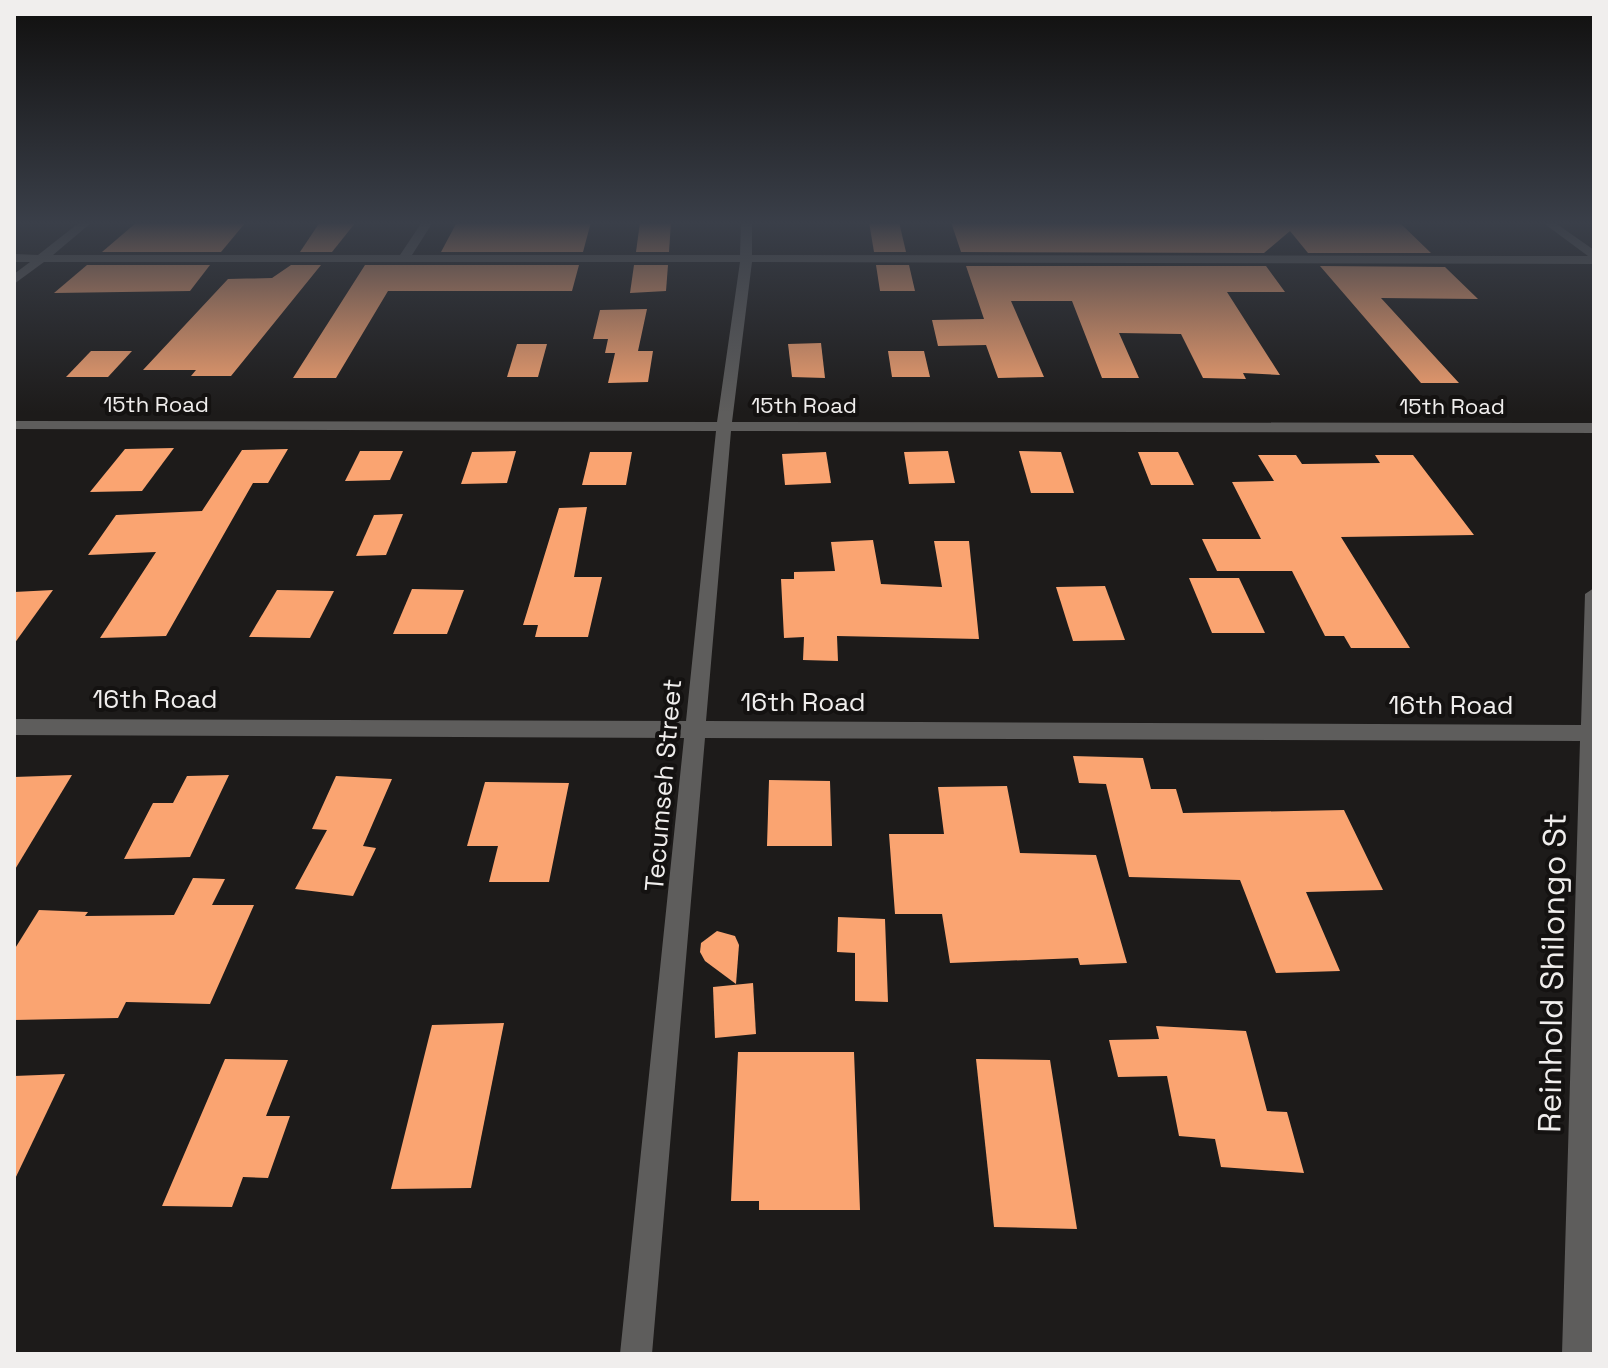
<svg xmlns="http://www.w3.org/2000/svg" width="1608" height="1368" font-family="'Space Grotesk',sans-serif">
	<rect width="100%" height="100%" fill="#1d1b1a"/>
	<g fill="#faa471">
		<path d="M137 222H246L221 252H102Z"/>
		<path d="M320 222H356L332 252H300Z"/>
		<path d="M457 222H591L583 252H441Z"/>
		<path d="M640 222H671L669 252H636Z"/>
		<path d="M869 222H899L906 252H874Z"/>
		<path d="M951 222H1399L1431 253H1308L1290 231 1264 253 961 252Z"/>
		<path d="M87 265H210L190 291 54 293Z"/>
		<path d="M291 265H321L231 376H191L196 370H143L228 279 272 278Z"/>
		<path d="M365 265H579L572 291H388L336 378H293Z"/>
		<path d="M634 265H668L666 291 630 293Z"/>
		<path d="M876 265H909L915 291H880Z"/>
		<path d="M966 266H1266L1285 292H1227L1280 375 1243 373 1246 379 1203 378 1181 334 1119 333 1139 378H1102L1072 301H1011L1044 377 998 378 986 345 938 346 932 320 984 319Z"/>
		<path d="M1320 266 1445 267 1478 299 1381 298 1459 383H1421Z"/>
		<path d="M647 309 638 351H653L648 382 608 383 615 353H605L608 339H593L600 310Z"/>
		<path d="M821 343 825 378 792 377 788 344Z"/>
		<path d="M517 344H547L538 377H507Z"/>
		<path d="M91 351H132L108 377H66Z"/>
		<path d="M888 351H924L930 377H892Z"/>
		<path d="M174 448 142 491 90 492 125 449Z"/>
		<path d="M288 449 268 483H253L166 636 100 638 156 552 88 555 116 515 202 511 242 450Z"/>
		<path d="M360 451H403L390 480 345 481Z"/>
		<path d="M516 451 507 483 461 484 472 452Z"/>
		<path d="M948 451 955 483 909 484 904 452Z"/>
		<path d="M1019 451 1061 452 1074 493H1031Z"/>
		<path d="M590 452H632L626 485H582Z"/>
		<path d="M826 452 831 483 785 485 782 454Z"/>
		<path d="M1138 452H1178L1194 485H1151Z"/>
		<path d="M1258 455H1296L1302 464 1380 463 1375 455H1413L1474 535 1341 537 1410 648H1351L1344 636H1325L1292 571H1217L1202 539H1261L1232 482 1274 481Z"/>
		<path d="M587 507 574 577H602L588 637H535L538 625H523L559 508Z"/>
		<path d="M403 514 386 555 356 556 374 515Z"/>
		<path d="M873 540 881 584 942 587 934 541H969L979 639 837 636 838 661 803 660 804 637 784 638 781 579H794V572L835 571 831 542Z"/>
		<path d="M1189 578H1239L1265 633H1212Z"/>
		<path d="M1105 586 1125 640 1073 641 1056 587Z"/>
		<path d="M412 589 464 590 447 634H393Z"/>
		<path d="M53 590 14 644V592Z"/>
		<path d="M277 590 334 591 310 638 249 637Z"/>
		<path d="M1073 756 1143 758 1151 789H1176L1183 813 1344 810 1383 890 1306 892 1340 971 1276 973 1240 880 1129 877 1106 784 1079 783Z"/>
		<path d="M72 775 14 871V777Z"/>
		<path d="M229 775 190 857 124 859 153 803H173L187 776Z"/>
		<path d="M336 776 392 779 363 846 376 848 353 896 295 889 327 830 312 829Z"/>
		<path d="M769 780 830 781 832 846H767Z"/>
		<path d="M485 782 569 783 549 882H489L498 846H467Z"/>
		<path d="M1007 786 1020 853 1096 855 1127 963 1080 965 1078 958 950 963 942 914H895L889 834H944L938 787Z"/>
		<path d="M193 878 225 879 212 905H254L210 1004 126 1002 118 1018 14 1020V950L39 910 88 912 85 916 174 915Z"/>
		<path d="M838 917 885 919 888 1002 855 1001V953L837 952Z"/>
		<path d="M717 931 735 936 739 945 736 984 705 961 700 952 701 943Z"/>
		<path d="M753 983 756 1034 715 1038 713 987Z"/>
		<path d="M504 1023 471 1188 391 1189 432 1025Z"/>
		<path d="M1156 1026 1246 1031 1267 1111 1287 1112 1304 1173 1221 1167 1215 1139 1179 1136 1167 1076 1118 1077 1109 1040 1159 1039Z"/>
		<path d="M738 1052H854L860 1210H759V1201H731Z"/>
		<path d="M225 1059 288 1060 266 1116H290L268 1178 243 1177 232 1207 162 1206Z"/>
		<path d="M976 1059 1050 1060 1077 1229 994 1227Z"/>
		<path d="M65 1074 14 1181V1076Z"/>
	</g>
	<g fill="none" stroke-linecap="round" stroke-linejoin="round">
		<path fill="#5e5d5c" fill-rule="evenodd" d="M80 222H92L53 255H400L422 222H433L412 255H740L741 222H752V255L1588 256 1542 222H1554L1594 250V264L752 262 732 422 1594 423V433L731 431 706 721 1581 725 1585 594 1594 588V1354H1562L1580 741 705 738 652 1354H620L684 738 14 735V719L686 721 716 431 14 429V421L717 422 740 262H44L14 284V274L30 262H14V254L38 255Z"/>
	</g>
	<linearGradient id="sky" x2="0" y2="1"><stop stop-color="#100f0e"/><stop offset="0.54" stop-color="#3a3f49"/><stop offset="1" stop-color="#3a3f49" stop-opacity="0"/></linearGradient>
	<rect width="1608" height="413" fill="url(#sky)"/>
	<g text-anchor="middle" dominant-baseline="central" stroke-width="8" stroke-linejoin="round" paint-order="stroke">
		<g font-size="22" fill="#f0eeed" stroke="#141211">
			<text x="156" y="404">15th Road</text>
			<text x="804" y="405">15th Road</text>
			<text x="1452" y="406">15th Road</text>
		</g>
		<g font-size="26" fill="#f0eeed" stroke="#141211">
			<text x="155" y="699">16th Road</text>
			<text x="803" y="702">16th Road</text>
			<text x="1451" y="705">16th Road</text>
			<text transform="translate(663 785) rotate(-85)">Tecumseh Street</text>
		</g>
		<g font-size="32" fill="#f0eeed" stroke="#141211">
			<text transform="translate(1552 973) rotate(-89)">Reinhold Shilongo St</text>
		</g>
	</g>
	<rect width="1608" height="1368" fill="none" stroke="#f0eeed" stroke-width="32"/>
</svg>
